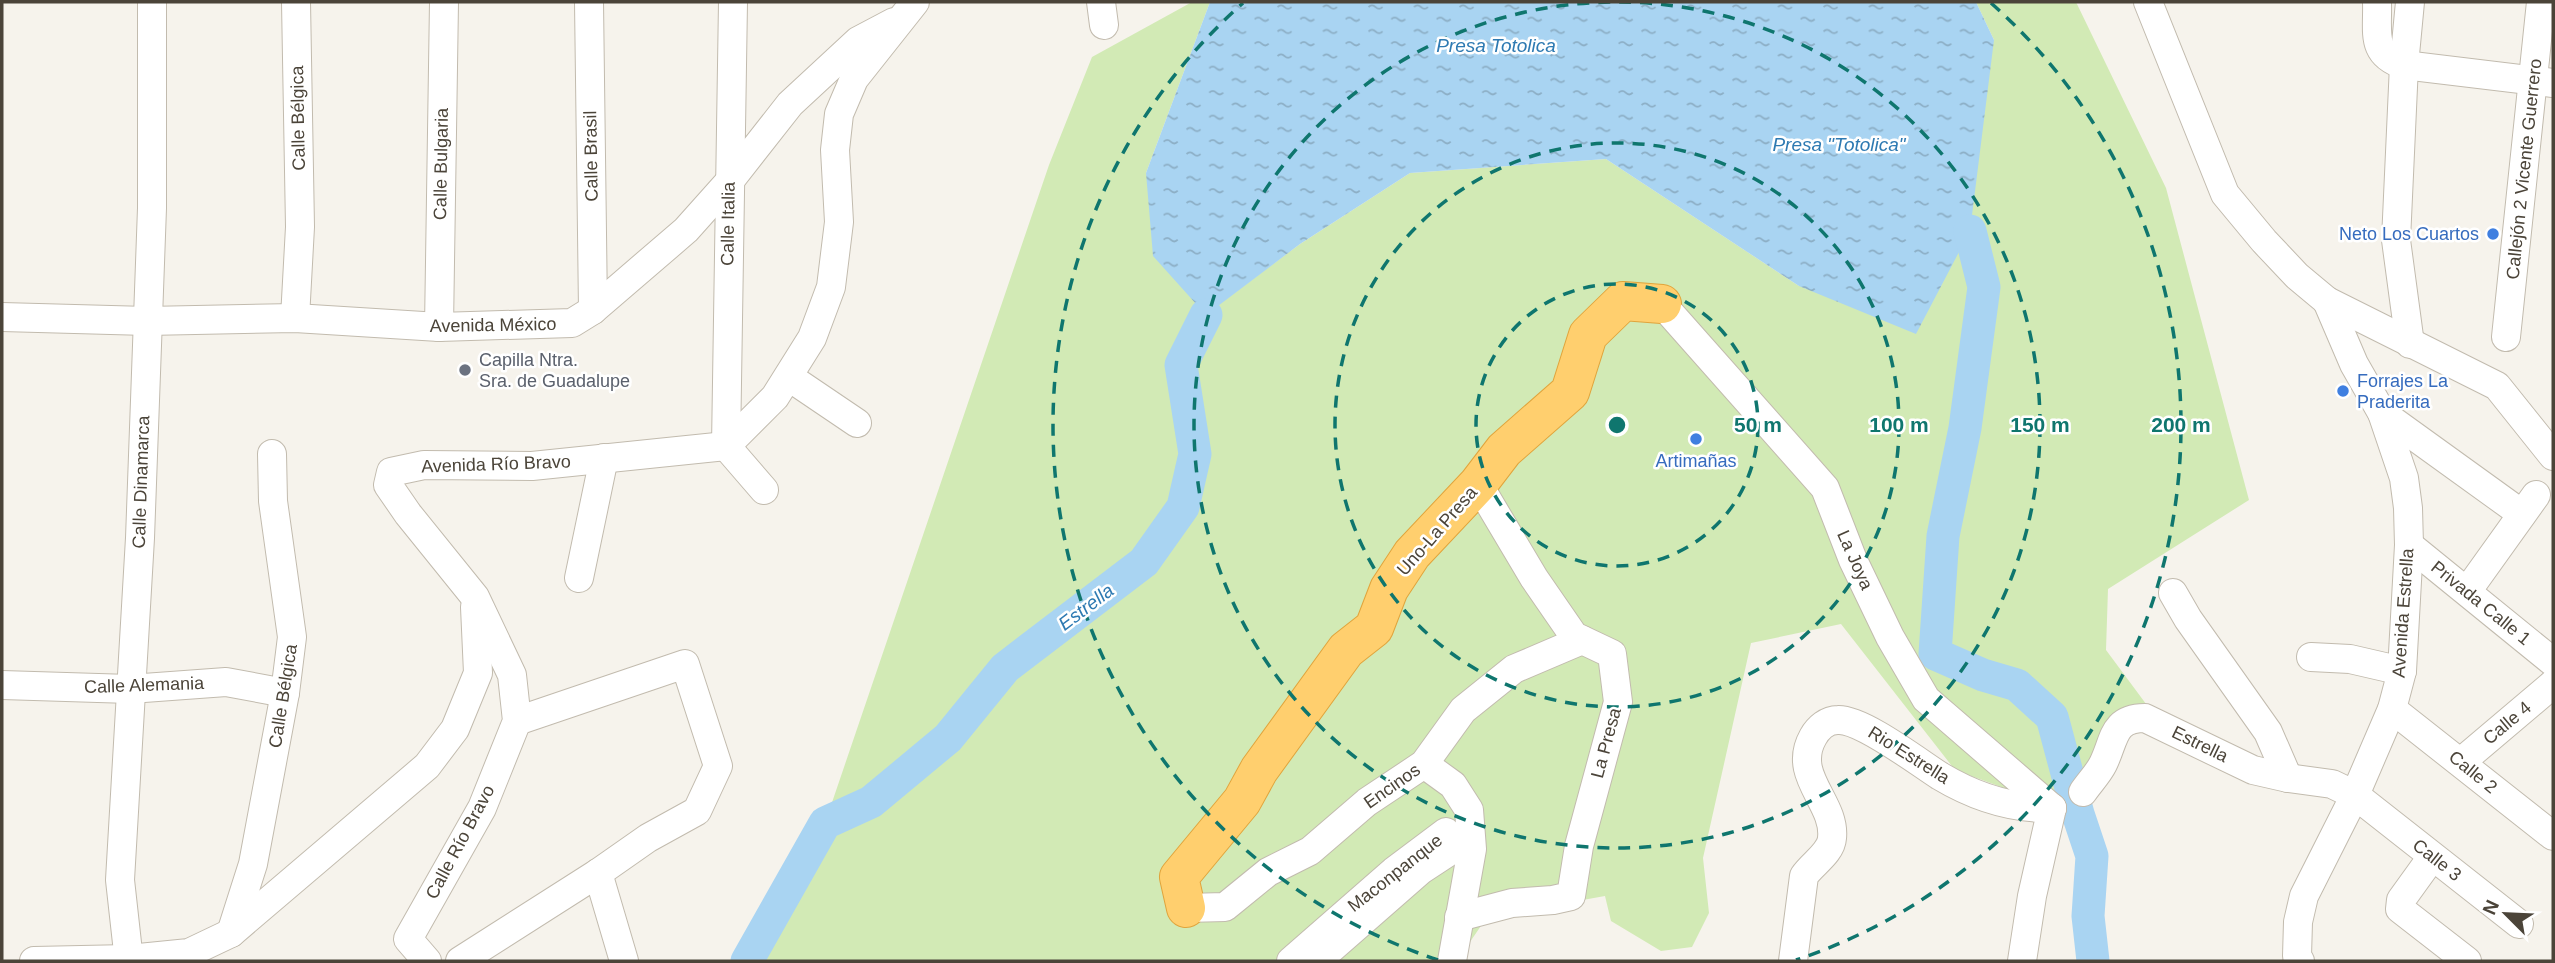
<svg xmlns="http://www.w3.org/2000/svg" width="2555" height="963" font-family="Arial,sans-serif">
	<defs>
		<pattern id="water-ripples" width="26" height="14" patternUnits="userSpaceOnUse" patternTransform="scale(1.75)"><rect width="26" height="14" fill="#a9d4f2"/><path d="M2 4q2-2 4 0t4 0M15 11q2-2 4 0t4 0" fill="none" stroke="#8caec5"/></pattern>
	</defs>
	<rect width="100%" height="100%" fill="#f6f3ec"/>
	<path fill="#d2eab5" d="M1192 2H1210L1146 173 1206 314 1300 244 1410 173 1606 159 1799 286 1994 40 1976 2H2076L2166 188 2249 500 2108 589 2106 650 2152 712 2114 724 2095 784 2042 802 1955 770 1841 624 1751 643 1703 858 1709 913 1692 947 1661 951 1611 921 1605 896 1487 917 1457 961H747L825 823 1049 165 1092 57Z"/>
	<path fill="url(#water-ripples)" d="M1210 2H1976L1994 40 1970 231 1916 334 1799 286 1606 159 1410 173 1300 244 1206 315 1153 256 1146 173Z"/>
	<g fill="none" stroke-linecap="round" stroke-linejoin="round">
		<g stroke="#a9d4f2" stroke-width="33">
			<path d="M1970 231 1984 287 1965 428 1943 536 1935 654 1983 675 2017 685 2052 717 2078 814 2092 856 2088 916 2093 961"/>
			<path d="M747 961 825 823 871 802 948 738 1005 668 1144 562 1183 507 1195 454 1181 365 1206 315"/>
		</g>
		<defs>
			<g id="minor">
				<path d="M589 2 593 310"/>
				<path d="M1101 2 1104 25"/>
				<path d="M2148 2 2225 194 2264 241 2297 276 2327 301 2497 386 2553 456"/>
				<path d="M2377 2C2378 33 2370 54 2404 65L2553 83"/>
				<path d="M2410 2 2404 65 2396 240 2410 344"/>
				<path d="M1662 304 1825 488 1853 560 1890 637 1926 699 2052 808"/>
				<path d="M2 317 147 321 295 318 439 327 572 323 593 310 686 230 728 183 790 104 858 41 894 22"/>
				<path d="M295 318 300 227 296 2"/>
				<path d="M439 327 444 2"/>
				<path d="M2506 337 2541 2"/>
				<path d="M789 377 857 423"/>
				<path d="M2382 413 2522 514"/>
				<path d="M726 446 733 2"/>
				<path d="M726 446 764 490"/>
				<path d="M2409 545 2553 662"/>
				<path d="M579 578 604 458"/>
				<path d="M2468 590 2536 495"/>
				<path d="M2173 593 2188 619 2268 732 2288 778"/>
				<path d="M2311 657 2350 659 2402 671"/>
				<path d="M2 685 130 689 226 682 285 693"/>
				<path d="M2392 709 2553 836"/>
				<path d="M2461 762 2553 684"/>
				<path d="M1424 764 1453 785 1469 810 1472 849 1452 961"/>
				<path d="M2083 792C2089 783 2098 774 2103 764 2115 740 2112 718 2145 718L2253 770 2288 778 2332 784 2355 795 2519 924"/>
				<path d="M2432 857 2401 900 2400 909 2467 961"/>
				<path d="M598 873 624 961"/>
				<path d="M1186 908 1225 907 1268 872 1310 851 1367 802 1424 764 1463 710 1514 669 1582 640"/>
				<path d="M1459 917 1512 903 1553 900 1571 896 1579 846 1618 702 1612 654 1574 636 1534 578 1478 484"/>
				<path d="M231 933 253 864 285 693 292 637 273 501 272 454"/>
				<path d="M34 961 129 959 189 953 231 933 427 766 455 729 478 673 475 607"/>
				<path d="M129 961 120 880 140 538 152 208V2"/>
				<path d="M427 961 408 939 482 808 517 721 512 675 475 597 408 514 388 485 391 472 424 465 532 466 726 446 775 397 812 338 831 287 839 222 835 150 839 114 854 79 915 2"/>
				<path d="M460 961 598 873 648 838 697 811 718 766 685 664 517 721"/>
				<path d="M1291 961 1394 871 1446 832 1456 847 1421 870 1317 961"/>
				<path d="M1793 961 1804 876C1812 864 1831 853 1832 838 1836 802 1791 776 1813 737 1818 728 1827 720 1838 720 1862 719 1918 762 1940 776 1975 797 2012 809 2052 808"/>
				<path d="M2022 961 2032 896 2052 808"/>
				<path d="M2300 961 2297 956 2298 922 2304 896 2355 795 2392 709 2402 671 2409 545 2408 508 2404 478 2382 413 2354 364 2327 301"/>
			</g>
			<path id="highway" d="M1186 908 1179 877 1242 801 1259 770 1346 650 1374 628 1389 589 1412 554 1478 484 1504 450 1570 392 1588 335 1623 301 1662 304"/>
		</defs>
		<use href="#minor" stroke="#c2bbae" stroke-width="30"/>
		<use href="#highway" stroke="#e0a43c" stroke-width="40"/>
		<use href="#minor" stroke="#fff" stroke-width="28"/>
		<use href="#highway" stroke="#ffcf6e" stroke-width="38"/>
	</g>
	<g fill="none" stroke="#0f766e" stroke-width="3.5" stroke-dasharray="12 9">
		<circle cx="1617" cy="425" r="141"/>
		<circle cx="1617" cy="425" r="282"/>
		<circle cx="1617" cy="425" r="423"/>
		<path d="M1438 960A564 564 0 0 1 1243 3M1991 3A564 564 0 0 1 1796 960"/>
	</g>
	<g fill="#3f7fe0" stroke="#fff" stroke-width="2.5">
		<circle cx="2493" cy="234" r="7"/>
		<circle cx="2343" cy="391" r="7"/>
		<circle cx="1696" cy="439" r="7"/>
	</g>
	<circle fill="#6b7280" stroke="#fff" stroke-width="2.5" cx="465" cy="370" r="7"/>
	<g text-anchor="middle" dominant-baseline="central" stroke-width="5" stroke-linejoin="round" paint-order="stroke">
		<g font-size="18" fill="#4b4439" stroke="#fff">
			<text transform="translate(298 118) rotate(-91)">Calle Bélgica</text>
			<text transform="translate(591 156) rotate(-91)">Calle Brasil</text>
			<text transform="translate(441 164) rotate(-89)">Calle Bulgaria</text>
			<text transform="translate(2524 169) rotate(-84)">Callejón 2 Vicente Guerrero</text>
			<text transform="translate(728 224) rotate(-89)">Calle Italia</text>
			<text transform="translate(493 325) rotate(-1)">Avenida México</text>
			<text transform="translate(496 464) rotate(-2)">Avenida Río Bravo</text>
			<text transform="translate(141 482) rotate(-88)">Calle Dinamarca</text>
			<text transform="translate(1437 531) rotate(-49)">Uno-La Presa</text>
			<text transform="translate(1855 560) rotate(66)">La Joya</text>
			<text transform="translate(2481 603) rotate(39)">Privada Calle 1</text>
			<text transform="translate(2403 613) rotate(-86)">Avenida Estrella</text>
			<text transform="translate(144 685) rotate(-2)">Calle Alemania</text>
			<text transform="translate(283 696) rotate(-81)">Calle Bélgica</text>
			<text transform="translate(2507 723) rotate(-40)">Calle 4</text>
			<text transform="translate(1606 743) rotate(-75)">La Presa</text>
			<text transform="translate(2200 744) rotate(26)">Estrella</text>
			<text transform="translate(1909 755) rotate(32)">Rio Estrella</text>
			<text transform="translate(2473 772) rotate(39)">Calle 2</text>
			<text transform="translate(1392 786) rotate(-35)">Encinos</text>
			<text transform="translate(460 842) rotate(-62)">Calle Río Bravo</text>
			<text transform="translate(2437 860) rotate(38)">Calle 3</text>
			<text transform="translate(1395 873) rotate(-38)">Maconpanque</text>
		</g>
		<g font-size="18" fill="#366cbe" stroke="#fff" text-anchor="end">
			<text x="2479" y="234">Neto Los Cuartos</text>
			<text x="2357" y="381" text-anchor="start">Forrajes La<tspan x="2357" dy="21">Praderita</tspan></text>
			<text x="1696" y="461" text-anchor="middle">Artimañas</text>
		</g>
		<g font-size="18" fill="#5b616d" stroke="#fff" text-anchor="start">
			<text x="479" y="360">Capilla Ntra.<tspan x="479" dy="21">Sra. de Guadalupe</tspan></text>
		</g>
		<g font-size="19" font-style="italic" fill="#2e7ab2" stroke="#fff">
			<text x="1496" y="45">Presa Totolica</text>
			<text x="1839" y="144">Presa "Totolica"</text>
			<text transform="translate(1086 607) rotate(-37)">Estrella</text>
		</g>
	</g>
	<circle cx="1617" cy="425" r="10" fill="#0f766e" stroke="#fff" stroke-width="3.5"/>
	<g font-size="21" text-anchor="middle" font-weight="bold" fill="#0f766e" stroke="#fff" stroke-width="5" stroke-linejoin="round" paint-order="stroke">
		<text x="1758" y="432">50 m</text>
		<text x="1899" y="432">100 m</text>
		<text x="2040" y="432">150 m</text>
		<text x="2181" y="432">200 m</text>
	</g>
	<rect width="2555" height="963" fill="none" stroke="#4b4439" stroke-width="7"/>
	<g transform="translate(2506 914) rotate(294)" stroke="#ffffff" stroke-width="5" paint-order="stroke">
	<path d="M0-5L12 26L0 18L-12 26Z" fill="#4b4439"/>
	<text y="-10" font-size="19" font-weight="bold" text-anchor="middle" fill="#4b4439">N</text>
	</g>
</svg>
